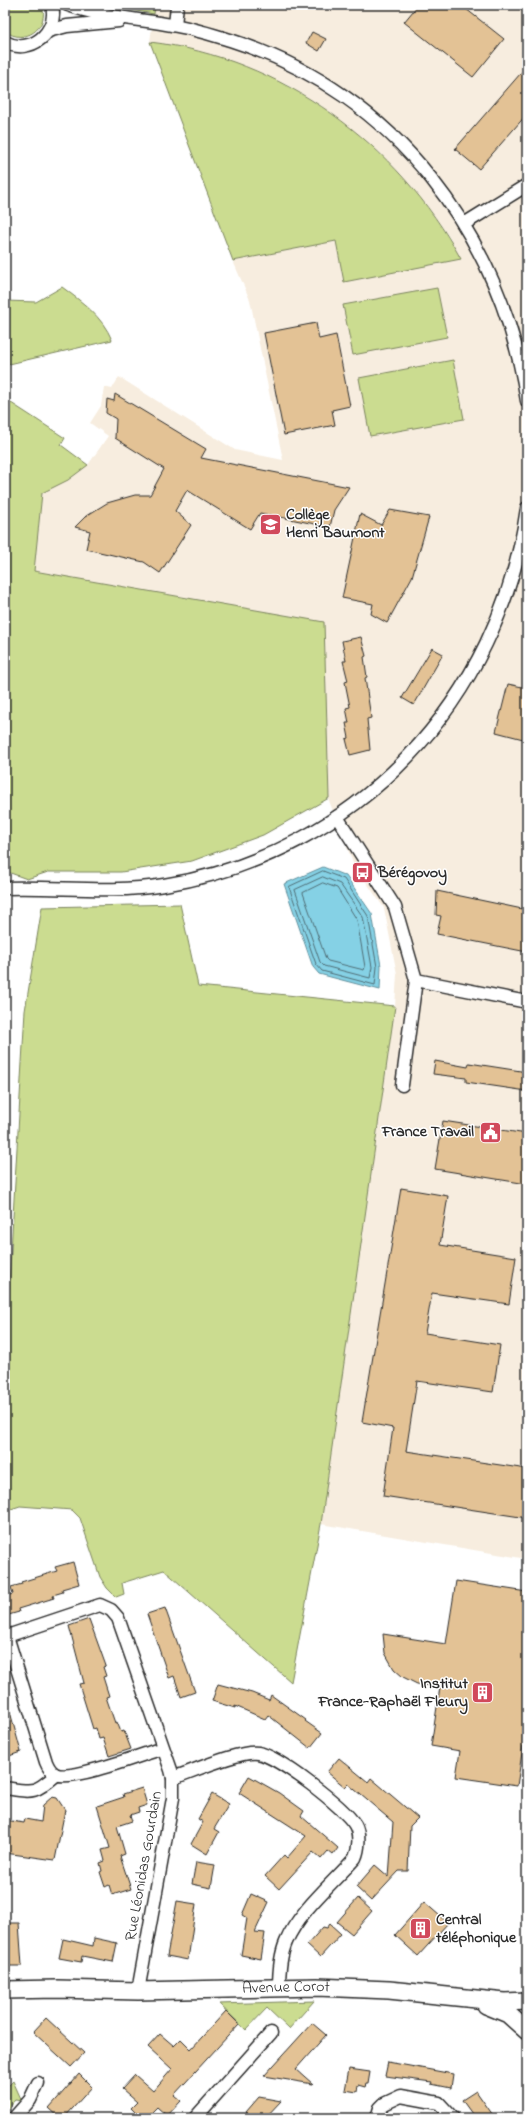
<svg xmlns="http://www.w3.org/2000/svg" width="532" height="2123" font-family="'Indie Flower',sans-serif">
	<rect width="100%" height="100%" fill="#fff"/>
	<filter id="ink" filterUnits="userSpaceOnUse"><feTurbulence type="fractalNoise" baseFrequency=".025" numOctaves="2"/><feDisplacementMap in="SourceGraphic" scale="8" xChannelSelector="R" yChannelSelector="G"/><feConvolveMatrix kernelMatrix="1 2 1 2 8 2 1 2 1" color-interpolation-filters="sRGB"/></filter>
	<g filter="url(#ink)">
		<path fill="#f7eddf" d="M155 5H527V1559L321 1524 395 1006 397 974 384 908 353 863 328 798 34 571 42 493 68 480 88 465 108 436 90 423 101 406 104 387 112 389 119 377 235 450 283 460 250 300 233 261 337 241 345 282 451 240 427 206 380 153 322 107 287 85 247 68 201 52 150 42Z"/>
		<g fill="#cbdc90" stroke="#7b845e">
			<path d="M5 5H42C50 28 24 46 5 31Z"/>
			<path d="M102 5H155L154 14Z"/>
			<path d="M150 42C282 58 398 144 461 259L344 282 336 241 233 261Z"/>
			<path d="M62 287C82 302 102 316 112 340L5 365V301L36 302Z"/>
			<path d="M437 288 447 337 353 355 343 305Z"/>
			<path d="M453 360 464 419 370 436 359 378Z"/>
			<path d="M5 399 65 438 61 445 88 465 68 480 42 493 34 571 324 622 329 798 263 835 192 861 121 872H48L27 879 5 871Z"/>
			<path d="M180 904 198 986 395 1006 321 1524 291 1682 164 1570 122 1583 124 1594 116 1597 107 1588 100 1577 80 1518 72 1510 20 1506 5 1511V1354L25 1011 42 907Z"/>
			<path d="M314 2001 289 2029 267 2008 246 2030 219 2004Z"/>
			<path d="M13 2081 22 2101 15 2100 5 2111V2089Z"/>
		</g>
		<path fill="#85d1e5" stroke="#618f9b" d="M323 867 346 876 372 914 381 966 380 990 319 974 313 967 284 884Z"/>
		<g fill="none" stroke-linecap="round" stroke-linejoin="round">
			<g stroke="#4f6d75" stroke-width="1">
				<path d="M323 871 344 879 368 916 377 967 375 985 322 971 316 964 289 887Z"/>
				<path d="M323 877 340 884 363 917 372 967 370 978 324 966 320 962 295 890Z"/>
				<path d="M323 883 337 888 357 920 365 967 364 970 328 961 326 959 303 893Z"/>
			</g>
		</g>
		<g fill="#e3c295" stroke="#2b2b2b">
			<path d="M418 5H461L504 39 473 77 404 22Z"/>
			<path d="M312 32 326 39 319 51 306 43Z"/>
			<path d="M527 66V114L479 169 455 149Z"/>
			<path d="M316 323 319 339 336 335 350 406 332 410 335 425 284 435 264 333Z"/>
			<path d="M115 394 206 449 201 458 349 487 334 510 330 527 260 513 250 529 187 490 175 511 191 525 160 573 144 562 86 549 90 531 75 527 86 516 107 503 135 495H150L164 469 115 438 116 419 106 413 107 399 114 401Z"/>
			<path d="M390 510 429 517 412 577 387 623 371 614 373 604 342 598 360 514 381 525Z"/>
			<path d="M361 637 366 656 364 657 367 677 365 678 371 718 367 719 370 750 350 755 346 739 349 738 346 723H349L346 708 350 707 345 682 348 681 343 661H346L342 641Z"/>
			<path d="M432 648 443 654 414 705 402 698Z"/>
			<path d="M508 684 527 688V740L496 732Z"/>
			<path d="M437 891 527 910V952L437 934 441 916 436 915Z"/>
			<path d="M435 1061 468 1067 469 1063 527 1072V1091L466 1082V1078L433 1074Z"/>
			<path d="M443 1121 527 1134V1184L435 1169Z"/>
			<path d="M401 1188 448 1196 440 1245 516 1257 509 1304 432 1293 425 1333 500 1345 493 1392 417 1381 406 1451 527 1469V1518L383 1496 393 1428 362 1422Z"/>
			<path d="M73 1562 79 1584 62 1589 63 1592 53 1595 54 1598 18 1609 19 1612 5 1616V1596L13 1594 11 1587 22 1584 21 1582 57 1571 55 1567Z"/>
			<path d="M456 1581 527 1592V1747L523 1746 517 1786 456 1777 460 1751 431 1746 440 1687 417 1684 403 1677 394 1669 385 1653 383 1634 446 1644Z"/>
			<path d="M165 1608 195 1692 181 1697 174 1676 169 1678 147 1614Z"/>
			<path d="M89 1619 106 1666 103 1667 106 1676 103 1677 109 1696 106 1697 115 1723 117 1722 121 1732 124 1731 131 1749 109 1756 103 1738 99 1739 96 1728 93 1729 79 1684 84 1683 69 1626Z"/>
			<path d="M218 1684 252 1693 269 1700 271 1695 306 1720 305 1721 322 1733 310 1748 268 1715 265 1719 235 1706V1708L212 1701Z"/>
			<path d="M5 1708H9L21 1752 9 1756 7 1749 5 1750Z"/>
			<path d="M339 1758 368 1782 371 1778 418 1818 410 1826 408 1871H399L371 1901 356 1887 375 1865 389 1877 393 1822 348 1784 345 1787 327 1772Z"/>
			<path d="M249 1776 279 1793 304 1811 301 1816 338 1848 333 1855 328 1851 321 1859 313 1852 279 1889 265 1876 284 1855 287 1858 306 1836 239 1793Z"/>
			<path d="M142 1788 147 1805 138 1808 139 1812 130 1815 132 1821 117 1826 125 1854 120 1856 131 1889 112 1895 109 1885 105 1887 100 1872 102 1871 100 1863 105 1861 102 1850 110 1848 97 1806 124 1797 123 1794Z"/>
			<path d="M212 1794 229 1804 214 1829 219 1832 207 1854 191 1844 203 1822 198 1819Z"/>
			<path d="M52 1797 57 1798 65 1810 55 1860 5 1853V1820L24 1823 25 1819 41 1822 43 1805Z"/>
			<path d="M196 1862 215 1865 211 1888 192 1884Z"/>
			<path d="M251 1894 269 1902 255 1932 265 1933 261 1959 241 1955 247 1918 242 1915Z"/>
			<path d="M358 1898 372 1911 352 1934 337 1922Z"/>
			<path d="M177 1901 196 1904 188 1960 167 1956Z"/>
			<path d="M424 1902 448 1923 418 1956 395 1935Z"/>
			<path d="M5 1923H19L22 1966H5Z"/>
			<path d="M330 1924 341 1934 320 1957 307 1945 323 1927 327 1928Z"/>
			<path d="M94 1938 117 1943 113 1962 82 1956 81 1962 59 1958 63 1939 93 1946Z"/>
			<path d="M226 2011 239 2024 174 2095 181 2101 167 2116 157 2107 146 2118H141L131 2108 137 2102 122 2089 135 2075 153 2091 172 2069 148 2047 160 2034 174 2046 181 2039 191 2049Z"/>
			<path d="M46 2018 84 2053 71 2067 33 2032Z"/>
			<path d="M312 2023 326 2035 296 2069 313 2084 264 2076Z"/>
			<path d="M388 2062 453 2074 451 2088 431 2084 432 2082 385 2076Z"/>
			<path d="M349 2069 370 2072 368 2084H366L365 2087 358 2085 357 2092 345 2090Z"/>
			<path d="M79 2074 92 2087 64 2118H60L49 2108Z"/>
			<path d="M476 2091 495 2118H475L462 2100Z"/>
			<path d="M259 2097 281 2101 265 2118H253L246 2112Z"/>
		</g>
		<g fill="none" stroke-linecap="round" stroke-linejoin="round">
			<defs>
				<g id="street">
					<path d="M68 5C102 17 138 19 172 25 193 28 213 35 233 41 395 93 502 236 527 401"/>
					<path d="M175 25 177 5"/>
					<path d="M48 31 67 26 119 21"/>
					<path d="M5 42C30 56 59 32 52 5"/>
					<path d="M464 224 527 185"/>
					<path d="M337 817 395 907 416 980 527 1002"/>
					<path d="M5 888C60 886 108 894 164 885 357 854 500 700 527 508"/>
					<path d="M402 1085 416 980"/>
					<path d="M173 1778C191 1772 240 1750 258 1753 278 1756 344 1807 355 1825 360 1834 359 1849 355 1858 333 1883 299 1911 286 1942 280 1956 279 1972 279 1988"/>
					<path d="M5 1788C33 1792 34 1794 56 1775"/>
					<path d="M138 1991 173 1798V1778L171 1770 118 1618 111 1610 100 1605 7 1636 46 1762C48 1767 50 1771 55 1774 71 1782 144 1754 163 1748"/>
					<path d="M14 2118 30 2100 38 2083"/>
					<path d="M195 2118 271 2033"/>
					<path d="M377 2118 380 2108 384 2104 401 2096 439 2103 453 2118"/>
				</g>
				<g id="secondary">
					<path id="s1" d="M5 1990 57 1989 138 1991 317 1987 389 1990 505 2002 527 2001"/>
					<path d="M486 2005 508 2014 527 2031"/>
				</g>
			</defs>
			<use href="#street" stroke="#2b2b2b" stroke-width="15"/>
			<use href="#secondary" stroke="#2b2b2b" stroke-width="20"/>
			<use href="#street" stroke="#fff" stroke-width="12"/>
			<use href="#secondary" stroke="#fff" stroke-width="17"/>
		</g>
	</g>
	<defs>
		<symbol id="school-square" viewBox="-11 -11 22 22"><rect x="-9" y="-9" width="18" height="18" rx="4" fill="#d1495b" stroke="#fff"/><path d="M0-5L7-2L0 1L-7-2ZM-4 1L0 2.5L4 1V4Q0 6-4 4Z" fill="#fff"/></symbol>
		<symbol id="bus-square" viewBox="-11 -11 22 22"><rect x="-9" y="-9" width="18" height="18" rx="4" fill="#d1495b" stroke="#fff"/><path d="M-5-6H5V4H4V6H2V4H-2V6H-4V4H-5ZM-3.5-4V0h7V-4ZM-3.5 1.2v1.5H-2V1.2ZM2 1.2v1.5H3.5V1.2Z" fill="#fff"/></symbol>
		<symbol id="civic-square" viewBox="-11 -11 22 22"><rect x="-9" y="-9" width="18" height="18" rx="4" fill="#d1495b" stroke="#fff"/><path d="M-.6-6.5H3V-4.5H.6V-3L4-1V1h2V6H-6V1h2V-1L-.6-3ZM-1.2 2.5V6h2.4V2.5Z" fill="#fff"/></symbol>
		<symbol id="building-square" viewBox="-11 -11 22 22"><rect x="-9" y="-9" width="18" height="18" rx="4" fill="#d1495b" stroke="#fff"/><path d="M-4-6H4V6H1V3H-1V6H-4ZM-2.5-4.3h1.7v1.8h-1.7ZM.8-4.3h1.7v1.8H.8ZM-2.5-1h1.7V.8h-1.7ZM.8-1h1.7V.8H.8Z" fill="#fff"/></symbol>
	</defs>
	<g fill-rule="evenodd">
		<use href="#school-square" x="258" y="512" width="25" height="25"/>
		<use href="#bus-square" x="350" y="860" width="25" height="25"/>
		<use href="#civic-square" x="478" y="1120" width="25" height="25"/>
		<use href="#building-square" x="470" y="1680" width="25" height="25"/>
		<use href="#building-square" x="408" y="1916" width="25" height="25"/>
	</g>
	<g text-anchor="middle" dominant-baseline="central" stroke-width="3" stroke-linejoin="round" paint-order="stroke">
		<g font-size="16" font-weight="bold" fill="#2b2b2b" stroke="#fff" text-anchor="start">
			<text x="286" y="515">Collège<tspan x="286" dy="18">Henri Baumont</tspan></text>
			<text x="378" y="873">Bérégovoy</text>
			<text x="474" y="1132" text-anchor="end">France Travail</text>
			<text x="468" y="1684" text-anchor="end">Institut<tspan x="468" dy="18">France-Raphaël Fleury</tspan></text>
			<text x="436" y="1920">Central<tspan x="436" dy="18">téléphonique</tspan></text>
		</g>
		<g font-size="16" fill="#2b2b2b" stroke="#fff">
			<text transform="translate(144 1866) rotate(-80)">Rue Léonidas Gourdain</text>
			<text stroke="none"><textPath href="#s1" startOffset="281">Avenue Corot</textPath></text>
		</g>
	</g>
	<rect width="532" height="2123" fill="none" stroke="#fff" stroke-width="20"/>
	<rect x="10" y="10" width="512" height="2103" fill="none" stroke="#2b2b2b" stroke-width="1.5" filter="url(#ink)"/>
</svg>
